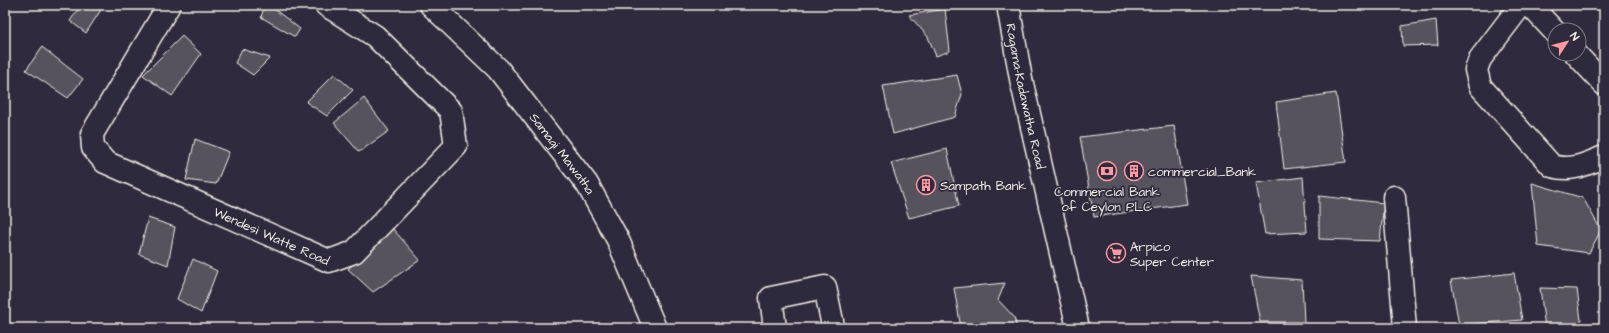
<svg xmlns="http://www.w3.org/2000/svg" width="1609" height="333" font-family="'Architects Daughter',sans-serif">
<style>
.building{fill:#56525f;stroke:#f4f1e8}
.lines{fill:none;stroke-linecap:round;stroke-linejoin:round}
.minor-casing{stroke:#f4f1e8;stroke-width:25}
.major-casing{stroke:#f4f1e8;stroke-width:25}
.minor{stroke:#2f2a3d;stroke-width:22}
.major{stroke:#2f2a3d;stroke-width:22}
.labels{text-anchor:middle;stroke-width:3.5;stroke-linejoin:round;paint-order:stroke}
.street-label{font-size:13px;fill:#f4f1e8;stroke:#2f2a3d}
.poi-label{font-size:13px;fill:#f4f1e8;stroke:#2f2a3d;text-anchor:start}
</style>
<rect width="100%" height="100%" fill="#2f2a3d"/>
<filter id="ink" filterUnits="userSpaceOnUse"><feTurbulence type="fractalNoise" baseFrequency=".025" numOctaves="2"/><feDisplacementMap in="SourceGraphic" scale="8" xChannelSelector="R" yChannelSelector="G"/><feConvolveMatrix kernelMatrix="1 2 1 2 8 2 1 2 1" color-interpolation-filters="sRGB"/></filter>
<g filter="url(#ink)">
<path class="building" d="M81 5H104L86 33 70 21Z
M265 5H269L300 29 295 37 261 17Z
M905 5H929V9L905 7Z
M945 9 950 51 936 56 928 37 909 15Z
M1436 20 1438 45 1403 46 1402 26Z
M182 36 201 54 172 96 143 75Z
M42 47 83 79 68 98 26 70Z
M242 49 270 58 253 75 235 63Z
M334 74 353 90 327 116 306 102Z
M957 75 962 94 955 117 893 134 883 86Z
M1336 93 1346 162 1284 169 1276 102Z
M364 98 389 131 359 152 334 123Z
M1174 126 1187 204 1094 217 1080 137Z
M195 139 229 152 216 184 186 180Z
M947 149 959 206 909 218 891 163Z
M1303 177 1307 232 1265 234 1256 183Z
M1532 183 1583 198 1601 230 1589 253 1538 246Z
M1319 196 1384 203 1380 241 1319 239Z
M148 218 175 227 168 265 139 254Z
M393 229 420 260 373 292 348 269Z
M193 259 217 271 201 313 177 299Z
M1514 273 1522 320 1459 325 1451 280Z
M1251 276 1302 280 1304 322H1260Z
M1005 283 998 300 1014 317 1017 328H961L954 288Z
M1540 288 1577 289 1582 328H1545Z"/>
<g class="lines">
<defs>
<g id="minor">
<path id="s1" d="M169 5 92 134 93 148 105 162 329 261 354 252 456 146 451 111 375 36 326 5"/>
<path id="s2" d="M431 5 498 69 587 184 618 240 655 328"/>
<path d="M1521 5 1480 59 1476 70 1480 86 1552 166C1571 172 1586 164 1604 157"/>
<path d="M1530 5 1555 32"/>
<path d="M1576 54 1604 84"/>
<path d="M1394 197 1405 328"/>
<path d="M775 328 771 298 825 287 833 326"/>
</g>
<g id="major">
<path id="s3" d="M1008 5 1021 79 1078 328"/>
</g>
</defs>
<use href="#minor" class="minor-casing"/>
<use href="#major" class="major-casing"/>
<use href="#minor" class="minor"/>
<use href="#major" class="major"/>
</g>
</g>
<defs>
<symbol id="bank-ring" viewBox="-11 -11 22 22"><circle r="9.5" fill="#2f2a3d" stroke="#ff9aa2" stroke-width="1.5"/><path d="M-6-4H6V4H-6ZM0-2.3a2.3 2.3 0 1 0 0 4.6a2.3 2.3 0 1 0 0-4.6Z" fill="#ff9aa2"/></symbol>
<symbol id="building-ring" viewBox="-11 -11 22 22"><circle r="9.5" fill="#2f2a3d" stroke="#ff9aa2" stroke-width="1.5"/><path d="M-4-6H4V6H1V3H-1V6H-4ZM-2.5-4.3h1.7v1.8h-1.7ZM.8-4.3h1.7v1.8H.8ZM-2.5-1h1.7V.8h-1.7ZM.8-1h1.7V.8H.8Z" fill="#ff9aa2"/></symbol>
<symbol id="supermarket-ring" viewBox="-11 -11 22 22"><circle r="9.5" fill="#2f2a3d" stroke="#ff9aa2" stroke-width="1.5"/><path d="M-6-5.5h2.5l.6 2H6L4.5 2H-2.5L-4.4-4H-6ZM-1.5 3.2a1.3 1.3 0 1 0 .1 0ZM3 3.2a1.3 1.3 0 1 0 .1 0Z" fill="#ff9aa2"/></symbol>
</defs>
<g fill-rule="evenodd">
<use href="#bank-ring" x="1096" y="160" width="22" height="22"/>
<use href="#building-ring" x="1123" y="160" width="22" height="22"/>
<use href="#building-ring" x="915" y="174" width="22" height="22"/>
<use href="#supermarket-ring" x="1105" y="242" width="22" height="22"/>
</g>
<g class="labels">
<g class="street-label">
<text dy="5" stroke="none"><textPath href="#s3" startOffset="93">Ragama-Kadawatha Road</textPath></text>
<text dy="5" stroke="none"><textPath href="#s2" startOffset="199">Samagi Mawatha</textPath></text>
<text dy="5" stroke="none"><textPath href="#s1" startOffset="365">Wendesi Watte Road</textPath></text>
</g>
<g class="poi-label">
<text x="1148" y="176">commercial_Bank</text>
<text x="940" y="190">Sampath Bank</text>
<text x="1107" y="196" text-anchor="middle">Commercial Bank<tspan x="1107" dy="15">of Ceylon PLC</tspan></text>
<text x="1130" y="251">Arpico<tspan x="1130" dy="15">Super Center</tspan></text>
</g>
</g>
<rect width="1609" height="333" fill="none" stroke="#2f2a3d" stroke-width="20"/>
<rect x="10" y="10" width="1589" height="313" fill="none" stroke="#f4f1e8" stroke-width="1.5" filter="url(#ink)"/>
<g transform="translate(1567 42) rotate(54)"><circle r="19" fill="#2f2a3d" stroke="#7e7a81"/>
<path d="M0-3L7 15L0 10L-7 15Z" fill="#ff9aa2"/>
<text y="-6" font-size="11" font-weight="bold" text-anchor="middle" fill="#f4f1e8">N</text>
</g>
</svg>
